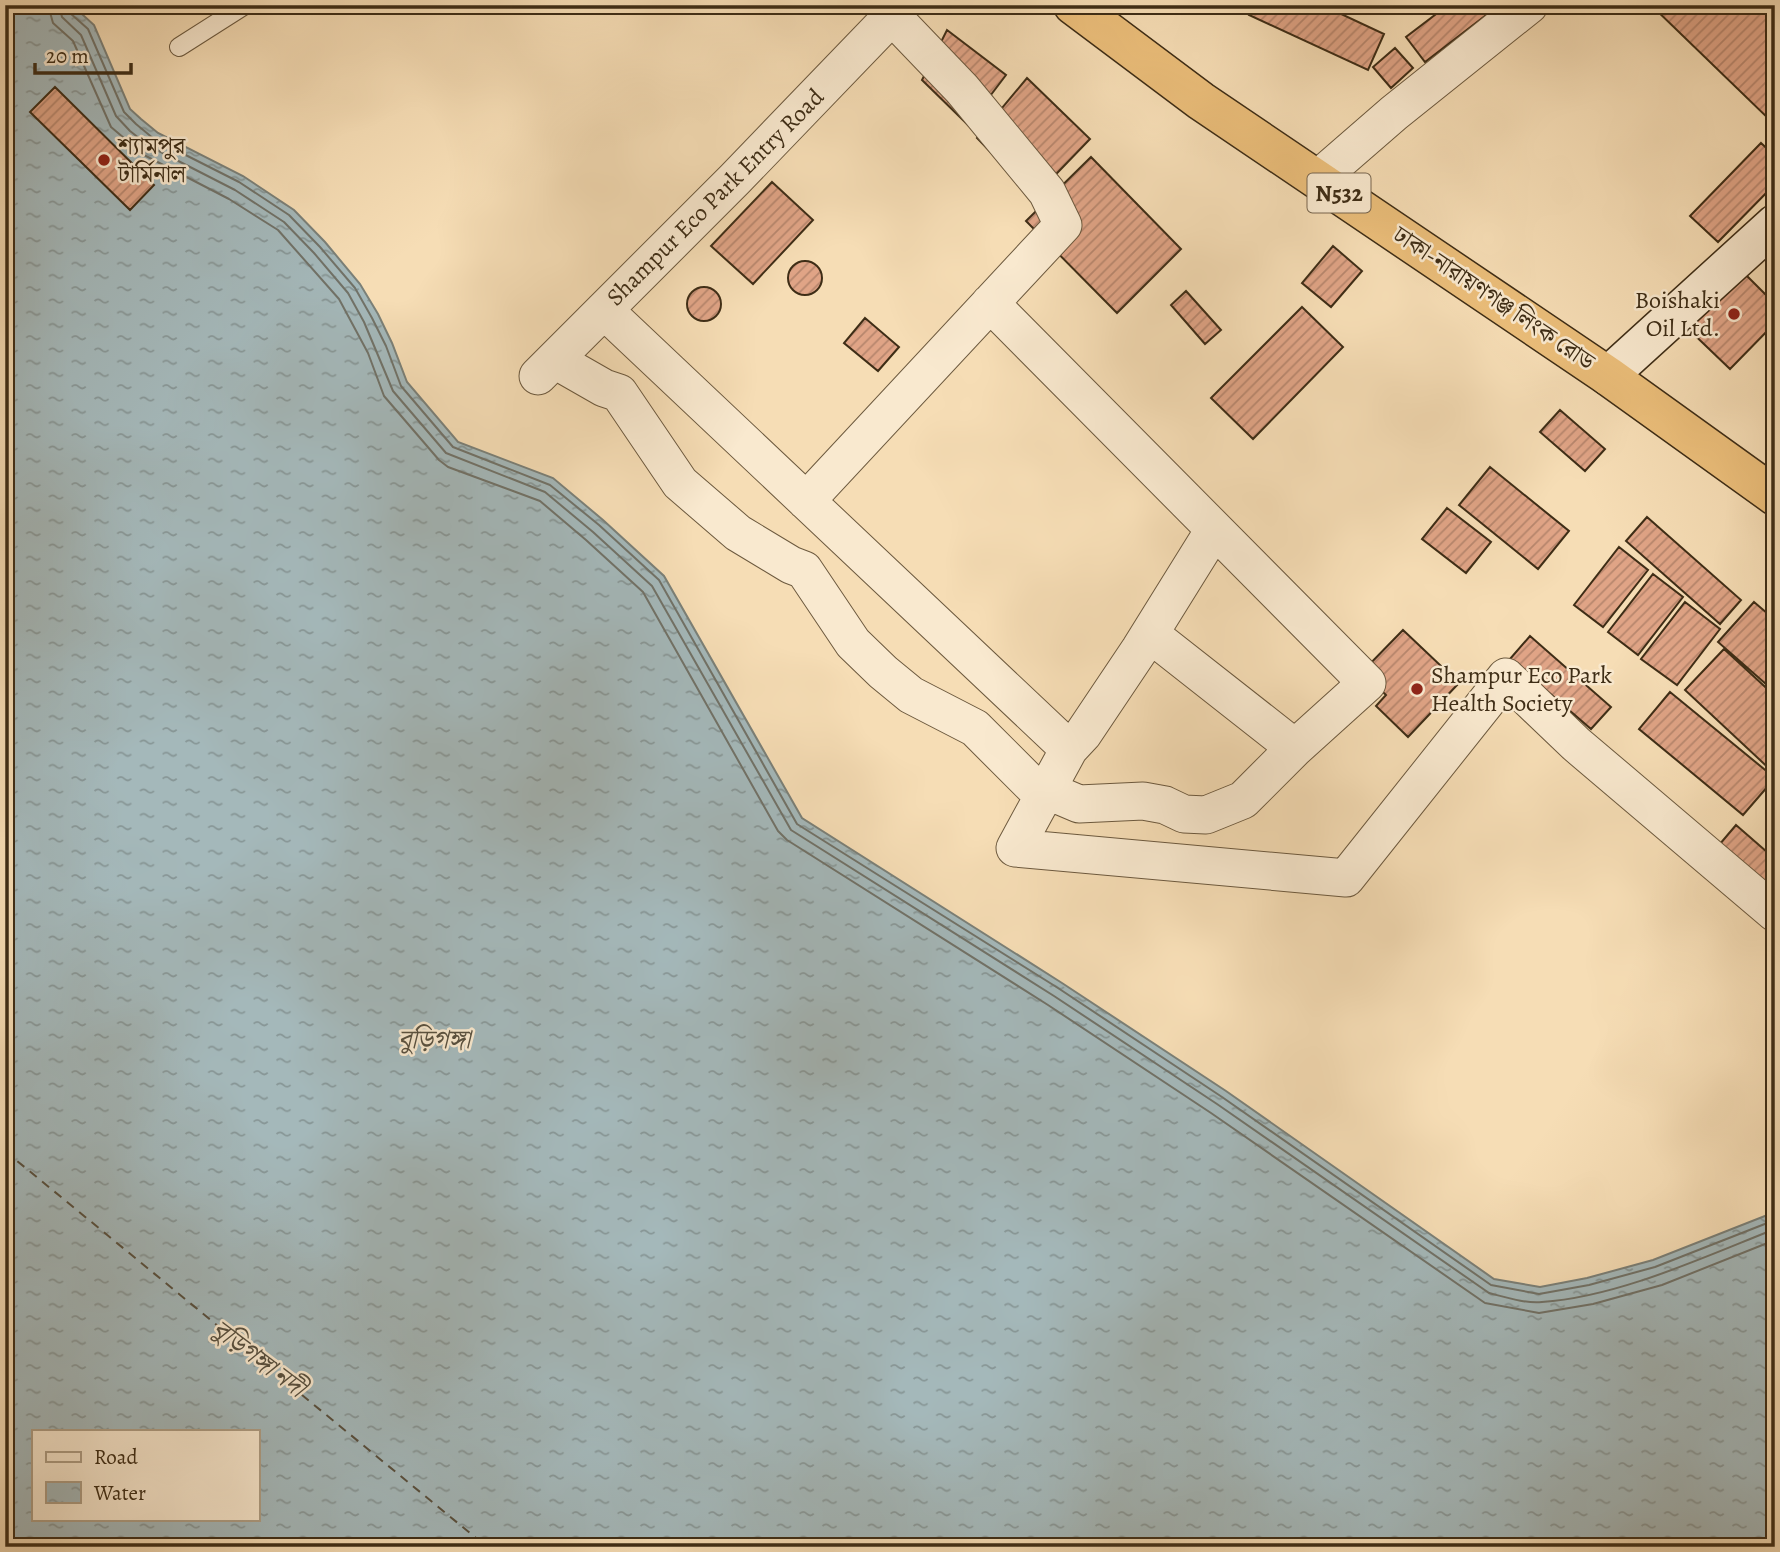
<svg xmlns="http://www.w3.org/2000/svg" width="1780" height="1552" font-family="Alegreya,'Noto Serif Bengali',serif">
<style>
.water{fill:url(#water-ripples);stroke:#7b8078;stroke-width:2;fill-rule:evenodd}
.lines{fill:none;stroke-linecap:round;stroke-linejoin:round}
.shore{stroke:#717268;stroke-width:2}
.ferry{stroke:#58503f;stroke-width:2;stroke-dasharray:9 7;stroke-linecap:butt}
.building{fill:url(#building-hatch);stroke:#3e2d16;stroke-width:2}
.lane-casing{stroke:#6c593e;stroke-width:20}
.street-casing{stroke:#6c593e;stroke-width:39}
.secondary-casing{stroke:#3e2d16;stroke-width:41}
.highway-casing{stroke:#3e2d16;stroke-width:41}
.lane{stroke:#f9e9cf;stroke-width:18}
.street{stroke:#f9e9cf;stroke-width:37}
.secondary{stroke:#f9e9cf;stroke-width:38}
.highway{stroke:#ebbe7a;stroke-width:38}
.poi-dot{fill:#8f2418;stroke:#f9e9cf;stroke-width:2.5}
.labels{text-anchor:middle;stroke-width:5;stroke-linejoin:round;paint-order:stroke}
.shield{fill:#f9e9cf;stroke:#76654e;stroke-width:2}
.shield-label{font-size:23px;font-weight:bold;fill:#3e2d16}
.poi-label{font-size:24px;fill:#3e2d16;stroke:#f9e9cf;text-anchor:start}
.street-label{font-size:24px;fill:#3e2d16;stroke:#f9e9cf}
.water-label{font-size:26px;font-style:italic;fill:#58503f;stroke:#f9e9cf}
</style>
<defs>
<pattern id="water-ripples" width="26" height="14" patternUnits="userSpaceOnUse" patternTransform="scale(1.75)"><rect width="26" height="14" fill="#a4b8ba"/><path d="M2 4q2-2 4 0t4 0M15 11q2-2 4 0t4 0" fill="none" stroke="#879696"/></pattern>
<pattern id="building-hatch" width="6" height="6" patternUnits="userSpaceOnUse" patternTransform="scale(1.75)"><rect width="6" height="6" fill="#e0a486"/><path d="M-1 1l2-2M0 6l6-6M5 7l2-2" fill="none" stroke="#b7866d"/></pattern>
</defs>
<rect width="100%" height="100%" fill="#f6ddb5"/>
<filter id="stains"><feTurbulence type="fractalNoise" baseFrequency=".00286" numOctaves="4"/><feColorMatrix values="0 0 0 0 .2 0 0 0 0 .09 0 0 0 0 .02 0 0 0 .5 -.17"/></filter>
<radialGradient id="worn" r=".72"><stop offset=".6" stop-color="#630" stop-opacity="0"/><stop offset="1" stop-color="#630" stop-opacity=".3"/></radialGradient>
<path class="water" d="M5 5H72L94 25 130 109 141 119 158 133 243 176 294 210 325 242 360 284 378 314 392 343 407 382 458 442 553 478 603 520 664 576 802 818 1062 983 1226 1091 1494 1279 1540 1287 1587 1278 1653 1260 1775 1212V1547H5ZM33 1431H257V1519H33Z"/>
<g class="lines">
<path class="shore" d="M48 5 53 23 73 41 111 127 144 155 229 199 278 230 339 299 368 353 384 396 439 460 448 467 540 501 586 540 643 592 778 831 787 840 1048 1005 1211 1113 1485 1303 1539 1313 1593 1304 1662 1285 1775 1240
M59 5 62 17 81 35 116 116 130 131 149 146 235 190 284 222 314 253 348 293 364 322 393 391 446 453 545 492 593 532 652 586 791 830 1054 996 1217 1104 1489 1293C1505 1297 1526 1304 1542 1302 1618 1297 1704 1257 1775 1229
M68 5 70 13 88 29 124 112 136 124 154 139 239 182 289 215 320 247 355 288 372 318 386 346 401 386 453 447 550 485 599 525 659 580 797 824 1058 988 1222 1097 1491 1285 1539 1294 1589 1285 1655 1267 1775 1220"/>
<path class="ferry" d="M5 1151 487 1547"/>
</g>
<path class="building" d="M1253 5H1322L1384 34 1368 70 1249 15Z
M1448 5H1491L1494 9 1425 62 1406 37Z
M1651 5H1775V125Z
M947 30 1006 75 968 125 922 80Z
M1395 48 1413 68 1391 88 1373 67Z
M1027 78 1090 139 1034 197 977 138Z
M55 87 154 185 130 210 30 112Z
M1761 143 1775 156V184L1718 242 1690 216Z
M1091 157 1181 249 1117 313 1026 221Z
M772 182 813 220 753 284 711 246Z
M1333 246 1362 271 1331 307 1302 283Z
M788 278a17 17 0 1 1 34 0a17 17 0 1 1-34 0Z
M1739 268 1775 304V323L1730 369 1683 324Z
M687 304a17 17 0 1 1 34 0a17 17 0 1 1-34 0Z
M1186 291 1221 330 1205 344 1171 305Z
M1302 307 1343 347 1253 439 1211 398Z
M865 318 899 347 878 371 844 343Z
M1560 410 1605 449 1585 471 1540 432Z
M1490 467 1569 531 1538 569 1459 505Z
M1447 508 1491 542 1466 573 1422 539Z
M1647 517 1741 600 1720 624 1626 541Z
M1619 547 1648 570 1603 627 1574 605Z
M1653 574 1683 597 1638 655 1608 632Z
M1685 602 1720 629 1677 685 1641 659Z
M1754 602 1775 620V692L1718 642Z
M1403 630 1459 683 1408 737 1376 706 1386 695 1362 672Z
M1530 636 1611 707 1591 729 1510 659Z
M1724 649 1775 696V774L1685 690Z
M1670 692 1775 778 1743 815 1639 729Z
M1736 825 1775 859V878L1762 892 1714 851Z"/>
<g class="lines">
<defs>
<path id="lane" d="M179 47 245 5"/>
<path id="street" d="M1318 179 1394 113 1529 5
M604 310 1069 749 1015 848 1346 878 1506 677 1576 744 1775 913
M555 360 604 388 619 393 680 483 738 533 791 565 804 570 853 643 883 672 911 695 975 728 1036 789 1046 790 1079 804 1143 801 1165 805 1184 814 1206 815 1243 800 1295 748 1367 683 990 303
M538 376 735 179 892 16 962 89 1047 192 1063 225 806 501
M1150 634 1295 748
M1069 749 1083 734 1140 649 1214 530"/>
<path id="secondary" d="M1608 376 1775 224"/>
<path id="highway" d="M1073 5 1201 101 1608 376 1775 496"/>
</defs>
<use href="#lane" class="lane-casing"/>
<use href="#street" class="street-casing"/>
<use href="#secondary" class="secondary-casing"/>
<use href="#highway" class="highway-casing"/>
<use href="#lane" class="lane"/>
<use href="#street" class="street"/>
<use href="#secondary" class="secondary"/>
<use href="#highway" class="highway"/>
</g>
<g class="poi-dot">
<circle cx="104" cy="160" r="7"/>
<circle cx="1734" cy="314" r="7"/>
<circle cx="1417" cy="689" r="7"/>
</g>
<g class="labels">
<rect class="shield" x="1307.5" y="173.5" width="63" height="39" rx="5"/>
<g class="shield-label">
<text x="1339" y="201">N532</text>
</g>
<g class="poi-label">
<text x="118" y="154">শ্যামপুর<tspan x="118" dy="28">টার্মিনাল</tspan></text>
<text x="1720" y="308" text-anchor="end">Boishaki<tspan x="1720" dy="28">Oil Ltd.</tspan></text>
<text x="1431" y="683">Shampur Eco Park<tspan x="1431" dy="28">Health Society</tspan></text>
</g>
<g class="street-label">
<text transform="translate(715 197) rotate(-45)" y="8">Shampur Eco Park Entry Road</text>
<text transform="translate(1494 298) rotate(34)" y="8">ঢাকা-নারায়ণগঞ্জ লিংক রোড</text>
</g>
<g class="water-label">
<text x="434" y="1048">বুড়িগঙ্গা</text>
<text transform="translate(259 1358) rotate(37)" y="9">বুড়িগঙ্গা নদী</text>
</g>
</g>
<rect width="1780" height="1552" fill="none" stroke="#f6ddb5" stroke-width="28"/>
<rect x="7" y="7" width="1766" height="1538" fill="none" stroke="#3e2d16" stroke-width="3.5"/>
<rect x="14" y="14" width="1752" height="1524" fill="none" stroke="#3e2d16" stroke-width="2"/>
<rect x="32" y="1430" width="228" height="91" fill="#f9e9cf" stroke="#ae9e85" stroke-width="2"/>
<rect x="46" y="1452" width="35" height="10" fill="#f9e9cf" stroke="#ae9e85" stroke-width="2"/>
<text x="94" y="1464" font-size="21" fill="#3e2d16">Road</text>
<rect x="46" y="1482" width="35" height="21" fill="url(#water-ripples)" stroke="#ae9e85" stroke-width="2"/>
<text x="94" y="1500" font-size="21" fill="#3e2d16">Water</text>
<path d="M35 63v10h96v-10" fill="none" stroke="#3e2d16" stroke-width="3.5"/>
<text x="46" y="63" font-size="21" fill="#3e2d16" stroke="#f9e9cf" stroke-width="5" paint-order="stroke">20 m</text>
<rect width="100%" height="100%" filter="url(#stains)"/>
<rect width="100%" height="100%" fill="url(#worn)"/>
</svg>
